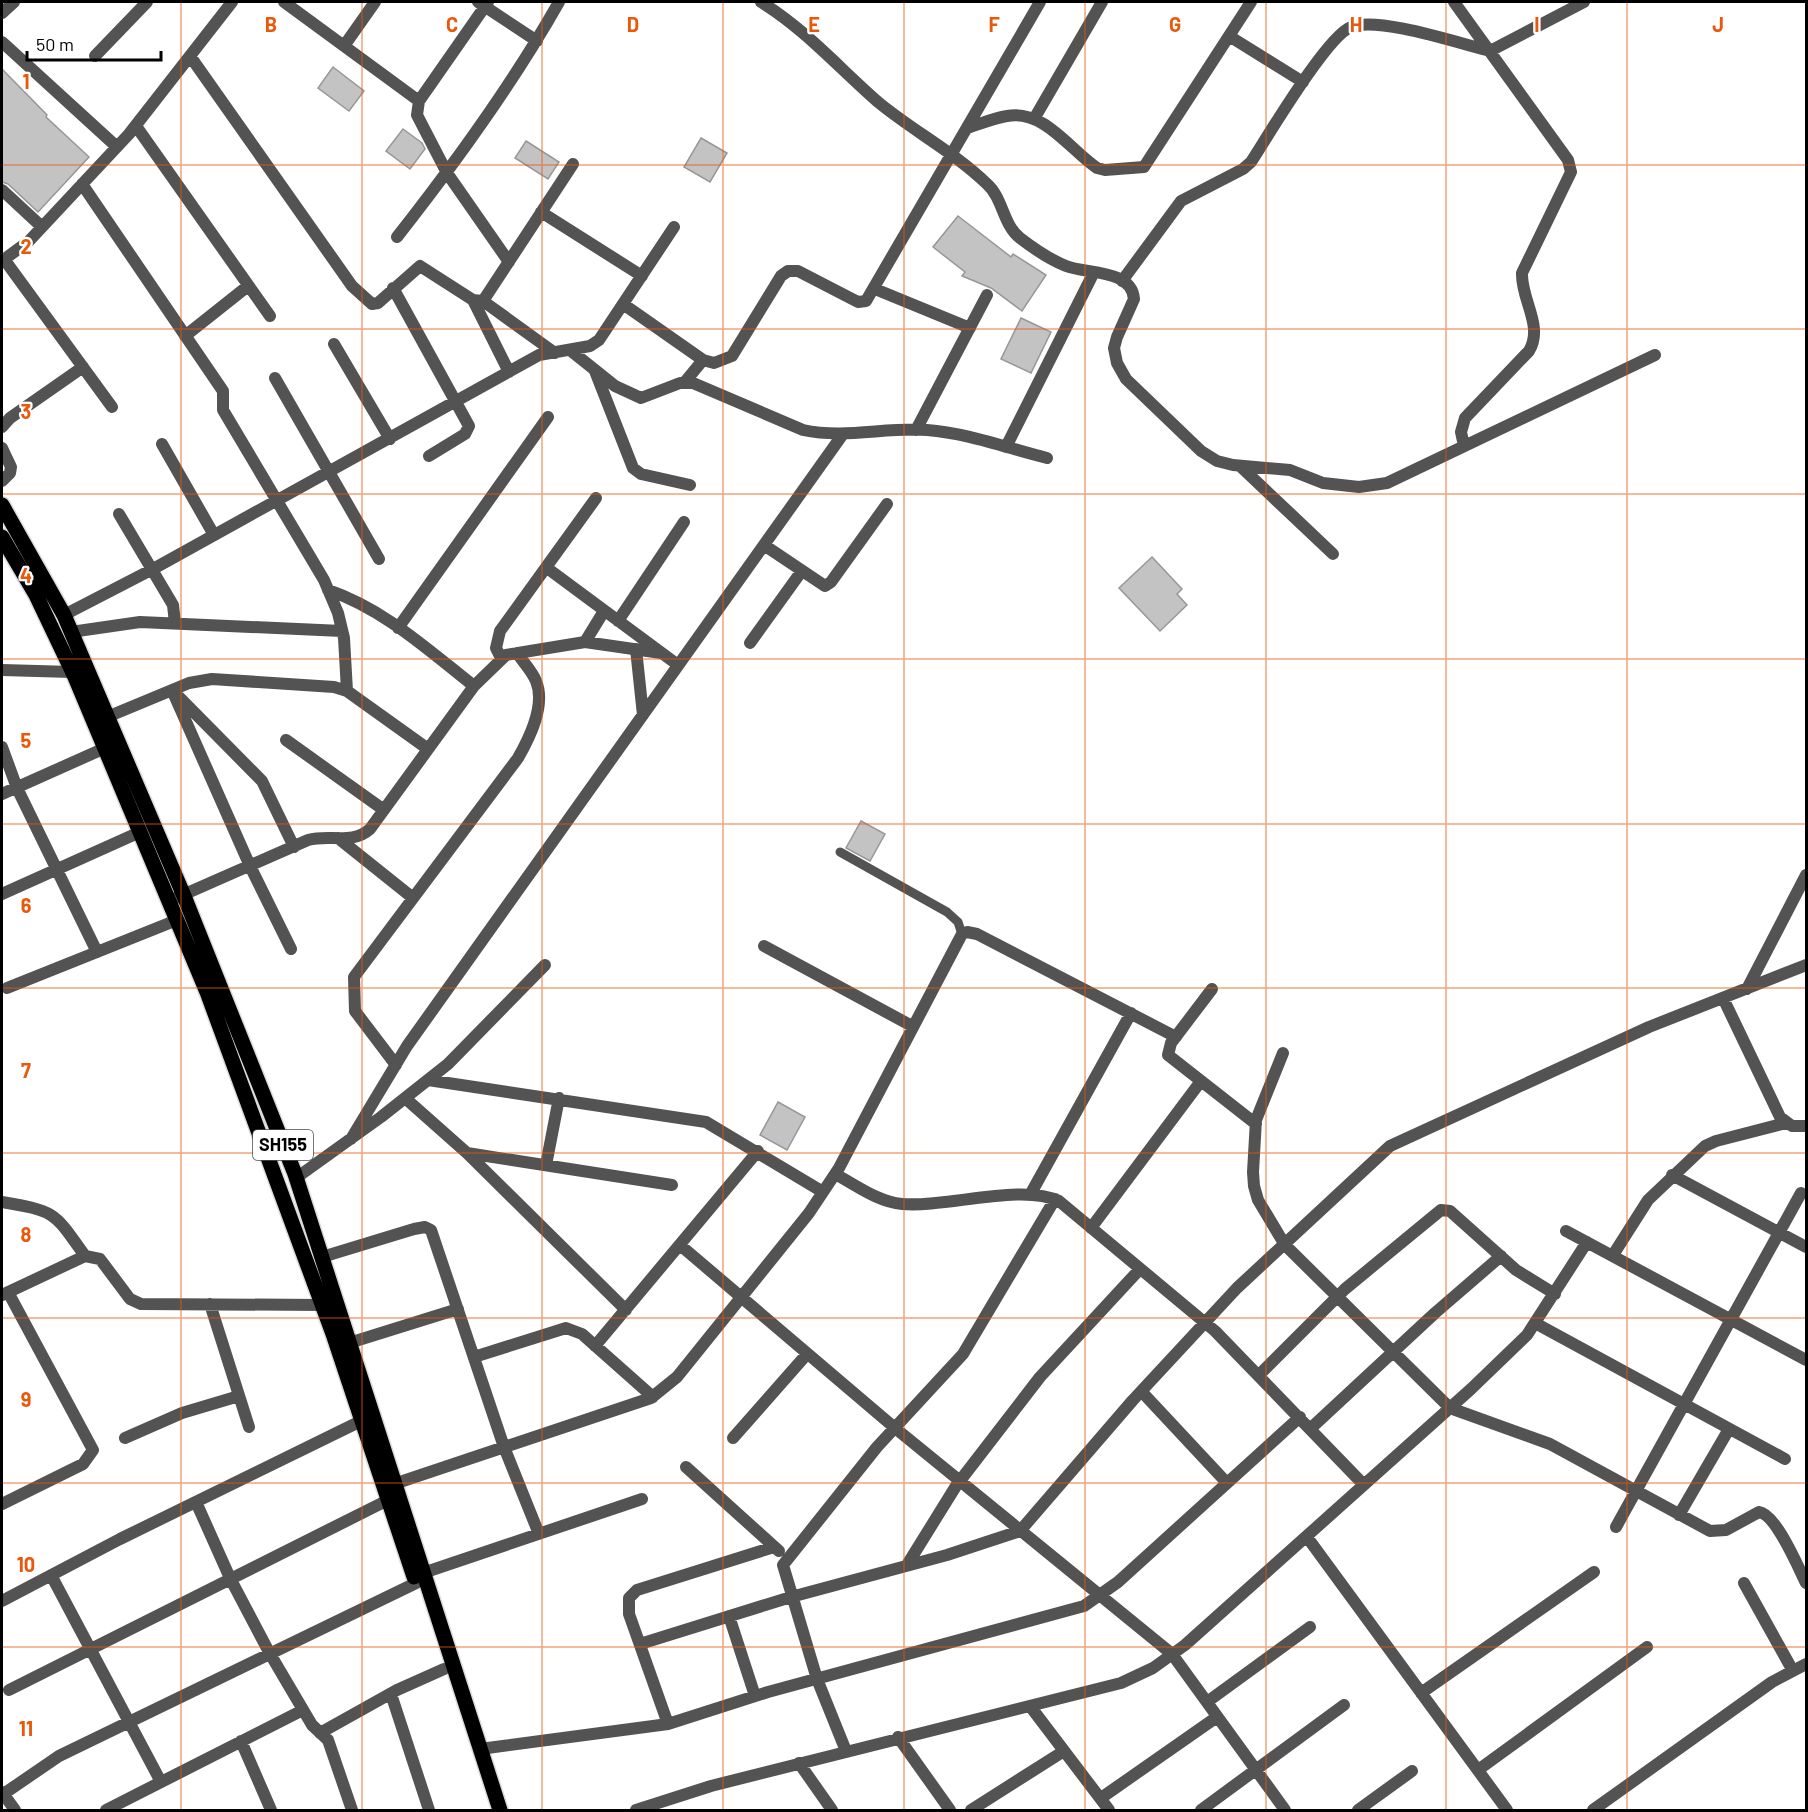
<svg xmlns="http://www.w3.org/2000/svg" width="1808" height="1812" font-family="Barlow,sans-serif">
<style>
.building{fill:#c3c3c3;stroke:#979797;stroke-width:1.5}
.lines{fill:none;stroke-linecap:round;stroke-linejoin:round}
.primary-casing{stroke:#dbdbdb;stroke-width:18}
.lane{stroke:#535353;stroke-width:9}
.street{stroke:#535353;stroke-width:12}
.primary{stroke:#000;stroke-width:15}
.grid{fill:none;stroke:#e8590c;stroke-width:1.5;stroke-opacity:0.55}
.labels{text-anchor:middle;stroke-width:4.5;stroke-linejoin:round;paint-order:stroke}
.shield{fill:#fff;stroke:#4c4c4c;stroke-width:1.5}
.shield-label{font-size:18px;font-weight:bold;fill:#000}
.grid-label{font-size:20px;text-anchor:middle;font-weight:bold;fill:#e8590c;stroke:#fff;stroke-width:4.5;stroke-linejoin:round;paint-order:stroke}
</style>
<rect width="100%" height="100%" fill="#fff"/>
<path class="building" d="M333 67 364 91 349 111 318 88Z
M2 69 47 115 46 117 89 157 38 212 8 184 2 182Z
M403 129 422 143 425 149 410 169 386 151Z
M701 138 727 153 710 182 684 167Z
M526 141 559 162 548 179 515 158Z
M958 216 1011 257 1013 254 1046 275 1022 311 991 288 962 276 965 272 933 247Z
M1021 318 1051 332 1031 373 1001 359Z
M1152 557 1182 589 1177 594 1187 605 1160 631 1119 588Z
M861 821 885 834 870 861 846 848Z
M778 1102 805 1117 787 1150 760 1135Z"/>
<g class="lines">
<defs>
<path id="primary" d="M2 505 64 615 184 896 295 1174 500 1810
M2 537 36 595 75 677 207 992 333 1334 414 1577"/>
</defs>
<use href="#primary" class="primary-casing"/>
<path class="lane" d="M840 852 947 912 958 922 962 934"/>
<path class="street" d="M284 2 419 101
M478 2 537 41
M488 2 419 101 417 115 447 173 509 262
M761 2C805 29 839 68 878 102 913 131 954 152 987 184 1003 198 1003 225 1020 238 1033 248 1051 260 1066 266 1086 274 1132 269 1134 299L1117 337 1114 348 1117 363 1126 379 1201 451 1217 461 1233 465 1290 470 1323 483 1359 487 1387 483 1655 355
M1454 2 1568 160 1571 172 1522 273C1521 300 1544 326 1529 351L1465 418 1461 432 1464 446
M2 13 14 2
M1229 36 1303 82
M2 42 117 147
M344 46 375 2
M95 56 147 2
M190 56 352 286 372 304 378 303 420 266 473 300 483 301 573 164
M1034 119 1102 2
M136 126 270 316
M967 128C980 124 994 118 1007 116 1044 109 1070 150 1097 168L1105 170 1144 167 1251 2
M82 184 223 391V410L324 580 338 613 344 638 347 691
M2 190 42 227
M541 212 642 276
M397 237C456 162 512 85 559 2
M4 259 112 407
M2 261 29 241 129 134 232 2
M1122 281 1181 201 1243 169 1251 162C1268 136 1327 36 1351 27 1378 16 1461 44 1490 51L1584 2
M393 288 469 426 465 434 429 456
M875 289 970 328
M473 300 509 372
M483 301 555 353
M623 304 703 360 714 363 732 356 781 276 788 271H798L858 302 866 301 1040 2
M185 336 248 286
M334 344 390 439
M570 350 615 386 641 398 680 383H693L803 430C845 439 885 427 927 430 967 433 1007 448 1047 458
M595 371 633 468 641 474 690 485
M275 378 379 559
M684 383 703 360
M2 427 10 418 83 367
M916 430 987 295
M162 444 214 535
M1006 447 1094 272
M2 448 11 467 10 473 2 481
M1240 466 1333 554
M119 514 173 605 175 623
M764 545 825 586 831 582 887 504
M547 568 678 665
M328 590C384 609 428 650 474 686
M64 615 153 569 539 355 590 346 599 340 674 227
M618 621 684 522
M398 628 548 417
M71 632 140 622 342 631
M585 642 604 611
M750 643 801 572
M636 649 643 715
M501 658 496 648 500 631 596 498
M2 670 72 672
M172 690 250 866 291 949
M177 695 262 781 294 847
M107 717 189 683 212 679 334 687 347 691 428 749
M286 740 384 810
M2 747 17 788 97 952
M2 794 105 748
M338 838 413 898
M2 894 140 832
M169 901 308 840C330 834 352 845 370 829L474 686 506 655 585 642 661 653
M764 946 912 1026
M7 988 177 920
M1212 989 1171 1043 1168 1055 1256 1124
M1747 989 1806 875
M1723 998 1780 1117 1792 1126H1806
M1283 1053 1256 1120 1253 1172 1254 1186 1258 1200 1285 1245 1450 1408 1550 1444 1710 1531 1726 1530 1759 1512C1776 1514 1798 1567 1806 1583
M396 1065 355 1011 354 977 518 758C530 737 546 705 536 681 532 671 523 662 517 653
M428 1080 706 1122 823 1192
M405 1098 467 1153 626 1310
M351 1139 407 1046 843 434
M467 1153 672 1185
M546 1165 559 1098
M835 1174C856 1185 878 1202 902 1204 946 1208 1021 1183 1059 1201L1215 1331 1364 1485
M1672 1175 1806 1247
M296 1178 381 1117 448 1064 545 965
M1030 1195 1131 1013
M2 1202C56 1211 54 1212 85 1256
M1091 1228 1201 1081
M1566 1231 1806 1360
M680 1245 895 1428 1172 1654 1285 1810
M1613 1255 1648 1200 1705 1146 1716 1141 1786 1123
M322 1257 414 1229 425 1227 431 1230 504 1447 539 1534
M2 1295 85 1256 100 1259 130 1299 141 1304 322 1305
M210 1304 249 1427
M1535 1323 1785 1459
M349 1343 458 1309
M595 1346 758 1151
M474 1357 566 1328 582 1334 653 1397
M1259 1375 1345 1289 1441 1210 1450 1211 1516 1270 1555 1294
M1142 1392 1227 1483
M1310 1429 1435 1313 1501 1256
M125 1438 182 1413 239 1396
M733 1438 807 1354
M686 1467 779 1551
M394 1484 651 1398 677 1377 809 1213 839 1168 962 934 967 932 977 934 1176 1037
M196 1502 230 1578 269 1652 312 1725 328 1740 352 1810
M2 1504 83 1464 93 1450 8 1292
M1679 1515 1729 1429
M1616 1527 1801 1193
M1307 1537 1507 1810
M907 1565 956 1486 1040 1377 1140 1269
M423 1573 642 1499
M51 1575 161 1782
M1744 1583 1793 1671
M2 1601 120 1539 363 1420
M729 1616 755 1696
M640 1644 791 1597 947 1555 1020 1531 1133 1400 1237 1288 1390 1146 1649 1027 1806 965
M9 1690 388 1500
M1421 1693 1594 1572
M391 1694 429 1810
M1207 1702 1310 1627
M1030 1706 1109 1810
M668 1724 629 1614V1598L637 1590 774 1547
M320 1733 397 1690 444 1669
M898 1737 950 1810
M241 1741 271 1810
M480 1749 668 1724 768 1692 1084 1606 1118 1582 1300 1417
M846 1751 817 1679 783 1565 877 1447 963 1354 1055 1199
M799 1763 832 1810
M1478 1770 1647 1647
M2 1792 15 1810
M2 1795 59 1756 416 1583
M1101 1798 1217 1717
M106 1810 303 1710
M636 1810 711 1786 1121 1683 1153 1668 1185 1645 1471 1389 1527 1335 1587 1242
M971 1810 1064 1751
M1201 1810 1344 1705
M1358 1810 1412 1771
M1593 1810 1772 1682 1806 1664"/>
<use href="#primary" class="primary"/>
</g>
<path class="grid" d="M181 2V1810M362 2V1810M542 2V1810M723 2V1810M904 2V1810M1085 2V1810M1266 2V1810M1446 2V1810M1627 2V1810M2 165H1806M2 329H1806M2 494H1806M2 659H1806M2 824H1806M2 988H1806M2 1153H1806M2 1318H1806M2 1483H1806M2 1647H1806"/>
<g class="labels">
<rect class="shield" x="253" y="1130" width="60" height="30" rx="4.5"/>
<g class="shield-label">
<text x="283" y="1151">SH155</text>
</g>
</g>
<g class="grid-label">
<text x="271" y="32">B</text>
<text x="452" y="32">C</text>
<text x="633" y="32">D</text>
<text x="814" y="32">E</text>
<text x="994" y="32">F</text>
<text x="1175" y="32">G</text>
<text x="1356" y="32">H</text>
<text x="1537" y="32">I</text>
<text x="1718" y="32">J</text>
<text x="26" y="89">1</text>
<text x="26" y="254">2</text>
<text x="26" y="419">3</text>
<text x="26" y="583">4</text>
<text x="26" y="748">5</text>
<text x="26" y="913">6</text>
<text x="26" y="1078">7</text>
<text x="26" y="1242">8</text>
<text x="26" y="1407">9</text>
<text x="26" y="1572">10</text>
<text x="26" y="1736">11</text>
</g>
<rect width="1808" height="1812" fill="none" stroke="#000000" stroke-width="6"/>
<path d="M27 51v9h134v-9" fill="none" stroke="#000000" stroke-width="3"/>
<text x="36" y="51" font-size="18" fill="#000000" stroke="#ffffff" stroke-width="4.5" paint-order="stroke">50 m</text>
</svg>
